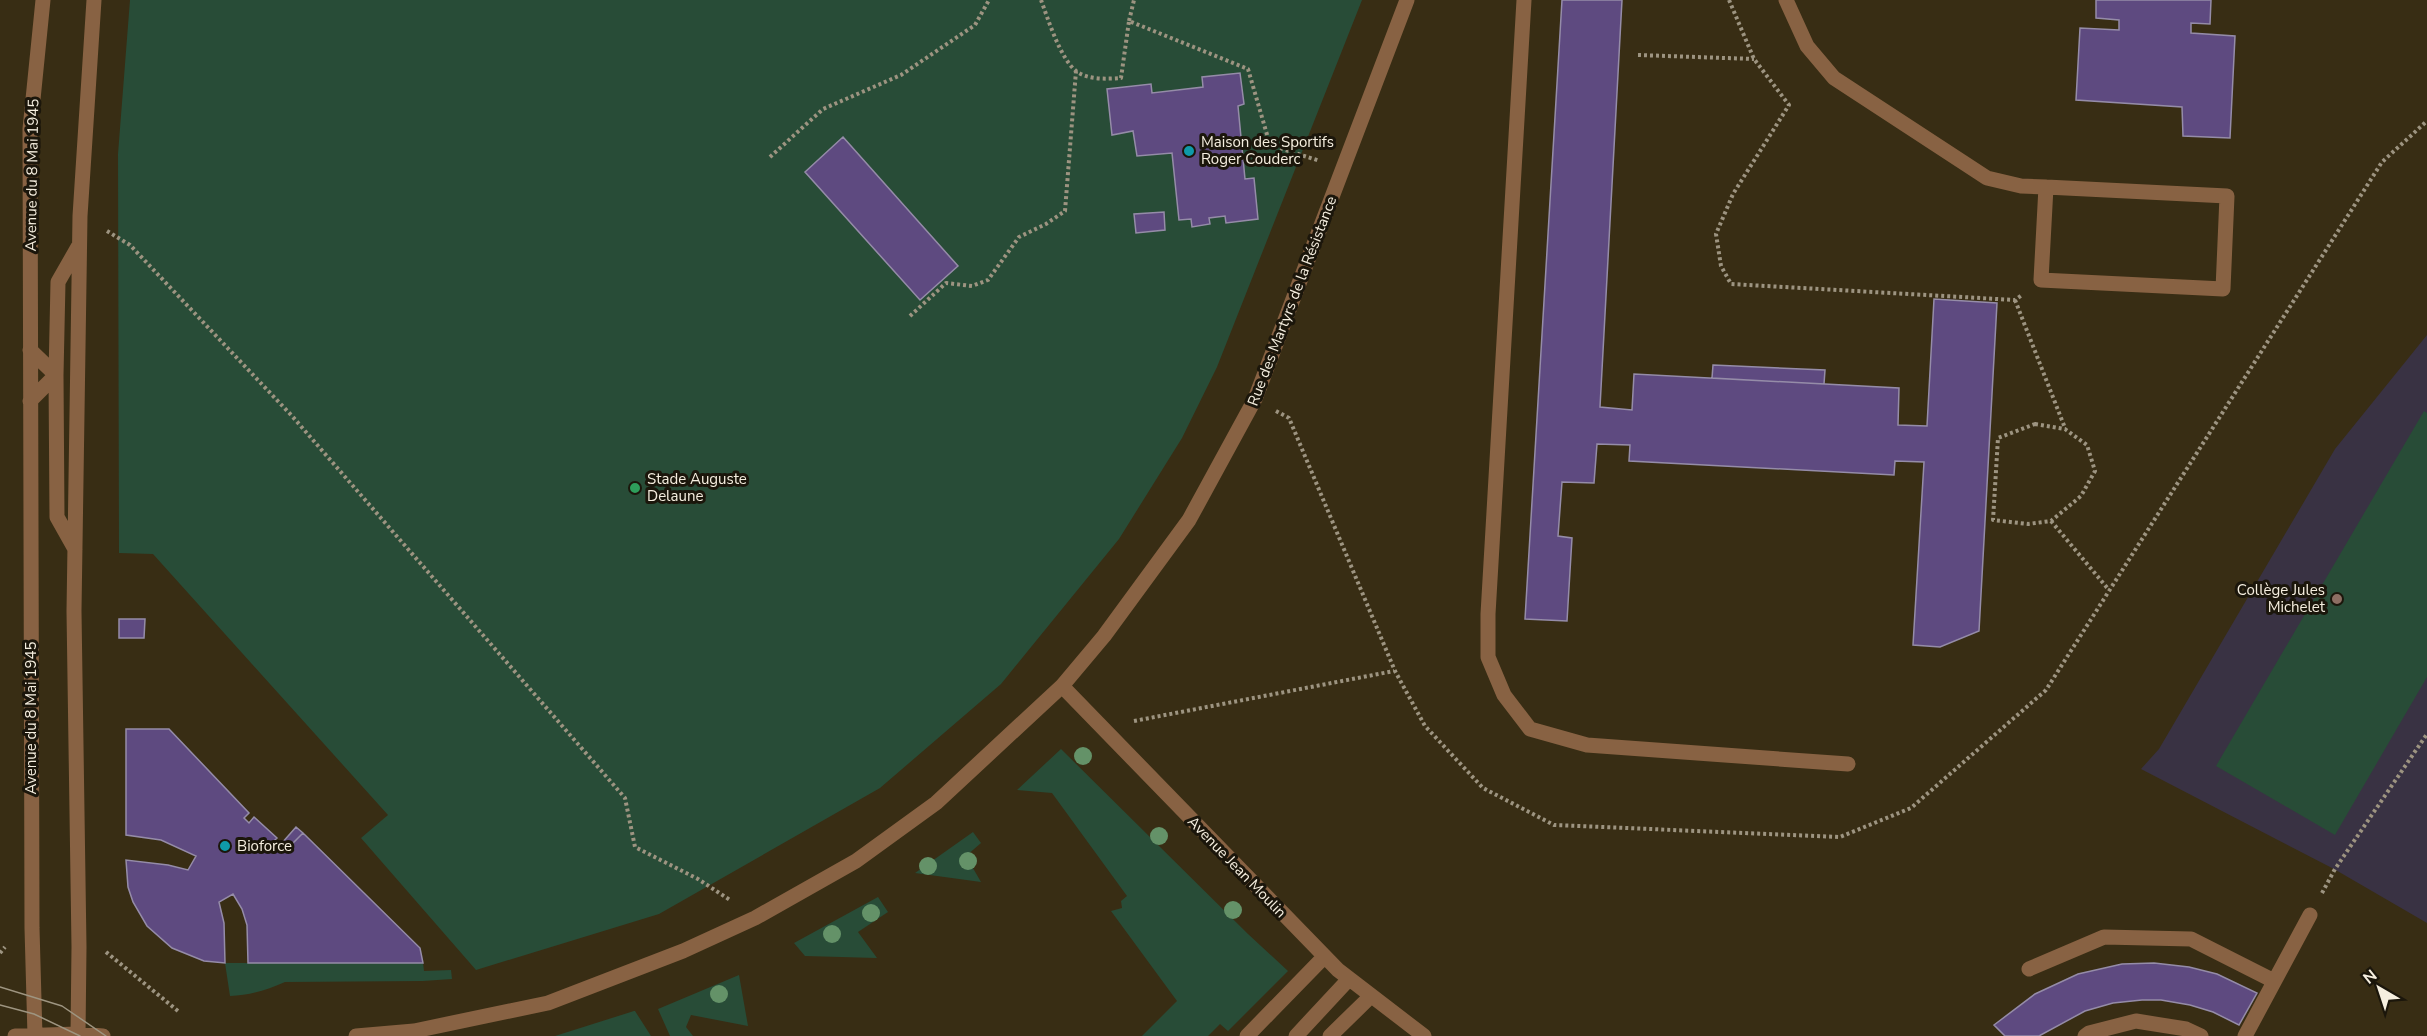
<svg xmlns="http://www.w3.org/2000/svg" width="2427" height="1036" font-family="'Nunito Sans',sans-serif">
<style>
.education{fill:#393243}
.green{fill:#284c37}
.building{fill:#5e4a80;stroke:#958ca8;stroke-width:1.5}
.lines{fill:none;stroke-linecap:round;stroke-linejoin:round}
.path{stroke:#9d9481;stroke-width:4;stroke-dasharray:3 3;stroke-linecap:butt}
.minor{stroke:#886243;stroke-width:15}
.tram{stroke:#9e9581;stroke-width:1.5}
.tree{fill:#649268}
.culture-dot{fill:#0f9aa8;stroke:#1b160b;stroke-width:2}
.leisure-dot{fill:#2e9e5b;stroke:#1b160b;stroke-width:2}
.education-dot{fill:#8d6e63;stroke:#1b160b;stroke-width:2}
.labels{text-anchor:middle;stroke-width:6;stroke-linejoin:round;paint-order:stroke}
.poi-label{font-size:15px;fill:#f6efe0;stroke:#1b160b;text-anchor:start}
.street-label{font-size:15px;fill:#f6efe0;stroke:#1b160b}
</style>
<rect width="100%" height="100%" fill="#382d14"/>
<path class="education" d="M2427 335V923L2334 869 2141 769 2159 749 2335 449Z"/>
<path class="green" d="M130 0H1362L1217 367 1182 438 1119 539 1001 684 880 788 659 914 476 970 361 838 388 815 153 554 119 553 118 154Z
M2424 411 2427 413V677L2335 835 2216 766Z
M1061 749 1248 934 1288 971 1228 1031 1220 1024 1208 1036H1142L1177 1001 1111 911 1122 908 1121 901 1127 896 1052 793 1017 790Z
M973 832 981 843 966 856 981 882 915 873Z
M878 897 888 912 858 932 877 958 805 956 794 943Z
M225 963H423L424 971 451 970 452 979 423 981 285 982C267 990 250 995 230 996Z
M739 975 748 1026 691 1015 686 1027 693 1036H670L658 1009Z
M635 1011 651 1036H555L634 1011Z"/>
<path class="building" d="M1562 0H1622L1600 407 1632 410 1634 374 1899 388 1898 425 1927 426 1934 299 1997 303 1979 631 1940 647 1913 645 1924 462 1895 461 1894 475 1629 461 1630 445 1597 444 1594 483 1562 482 1558 536 1572 538 1567 621 1525 619Z
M2096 0H2211L2210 24 2191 23V33L2235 36 2230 138 2183 136 2182 107 2076 100 2080 28 2119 30V20L2096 18Z
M1240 73 1244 104 1238 106 1245 179 1254 178 1258 219 1226 223 1225 216 1209 218 1210 224 1192 227 1191 219 1179 220 1172 153 1137 156 1133 131 1112 135 1107 89 1151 84 1152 93 1203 87 1202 77Z
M843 137 958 266 920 300 805 172Z
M1164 212 1165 230 1136 233 1134 214Z
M1713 365 1825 370 1824 384 1712 378Z
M119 619H145L144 638H119Z
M126 729H169L249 813 244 818 249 823 254 817 277 838 271 844 276 849 282 843 288 848 303 833 420 948 423 963H248L247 925 242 909 233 894 219 902 224 923 225 963 204 961 172 948 147 926 133 902 128 887 126 860 168 865 188 870 196 856 161 840 126 835Z
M296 827 303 833 288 848 282 843Z
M2154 963 2189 967 2217 974 2257 993 2239 1025 2213 1012 2190 1005 2161 1000H2142L2113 1003 2085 1011 2039 1036H2005L1994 1025 2035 994 2078 974 2122 964Z"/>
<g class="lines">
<path class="path" d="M1041 0C1048 19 1060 58 1076 71 1087 80 1108 79 1121 78L1129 21 1248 69 1270 145 1320 161
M1729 0 1754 59 1789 105 1733 194 1716 234 1721 266 1731 284 2015 300 2022 295
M1129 21 1134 0
M1638 55 1754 59
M770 157 823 109 901 75 975 25 989 0
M107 231 130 245 292 416 625 798 635 847 698 879 730 900
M2015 300 2065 428
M910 316 946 283 972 286 988 280 1019 237 1046 224 1065 211 1076 71
M1276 411 1289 418 1395 671 1425 726 1483 788 1554 825 1840 837 1911 808 2046 690 2382 162 2427 121
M2035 424 2065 429 2087 445 2095 471 2081 496 2051 521 2028 524 1993 520 1998 438Z
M2051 521 2109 590
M1134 721 1394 671
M2322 893 2335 869 2427 734
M106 952 178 1011
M0 953 5 947"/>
<path class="minor" d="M1524 0 1488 614V657L1504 695 1530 729 1587 745 1848 764
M1786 0 1807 46 1834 78 1987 178 2021 186 2046 187 2227 196 2223 289 2041 280 2046 187
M30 350 56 375 57 517 75 549
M30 401 56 375 58 282 78 247
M1062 686 1338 970 1424 1036
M2029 969 2104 937 2191 939 2274 981
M15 1036 78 1034 103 1036
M35 1036 32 928 30 129 43 0
M78 1036 79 947 74 611 80 216 94 0
M356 1036 414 1031 548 1003 683 951 755 918 856 861 936 803 1062 686 1104 636 1189 520 1255 399 1407 0
M1247 1036 1324 957
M1296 1036 1349 979
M1330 1036 1371 996
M2085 1036 2089 1033 2136 1021 2186 1029 2201 1036
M2245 1036 2310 915"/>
<path class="tram" d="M0 987 62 1006 106 1036
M0 1005 34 1014 80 1036"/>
</g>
<g class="tree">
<circle cx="1083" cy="756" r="9"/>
<circle cx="1159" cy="836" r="9"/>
<circle cx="968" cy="861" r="9"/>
<circle cx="928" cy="866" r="9"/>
<circle cx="1233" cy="910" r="9"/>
<circle cx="871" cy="913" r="9"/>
<circle cx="832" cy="934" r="9"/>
<circle cx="719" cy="994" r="9"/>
</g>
<g class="culture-dot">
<circle cx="1189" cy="151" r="6"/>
<circle cx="225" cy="846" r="6"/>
</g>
<circle class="leisure-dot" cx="635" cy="488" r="6"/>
<circle class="education-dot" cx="2337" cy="599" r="6"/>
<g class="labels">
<g class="poi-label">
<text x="1201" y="147">Maison des Sportifs<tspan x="1201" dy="17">Roger Couderc</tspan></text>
<text x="647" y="484">Stade Auguste<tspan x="647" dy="17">Delaune</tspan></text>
<text x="2325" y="595" text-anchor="end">Collège Jules<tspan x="2325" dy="17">Michelet</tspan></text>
<text x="237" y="851">Bioforce</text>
</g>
<g class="street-label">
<text transform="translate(32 175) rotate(-89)" y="5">Avenue du 8 Mai 1945</text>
<text transform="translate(1292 301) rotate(-69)" y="5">Rue des Martyrs de la Résistance</text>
<text transform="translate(31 718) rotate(-90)" y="5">Avenue du 8 Mai 1945</text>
<text transform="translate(1237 867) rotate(46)" y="5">Avenue Jean Moulin</text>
</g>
</g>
<g transform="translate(2379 988) rotate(321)" stroke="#1b160b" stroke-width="4.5" paint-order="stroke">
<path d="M0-4.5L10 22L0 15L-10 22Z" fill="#f6efe0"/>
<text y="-9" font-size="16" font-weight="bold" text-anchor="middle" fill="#f6efe0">N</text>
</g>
</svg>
